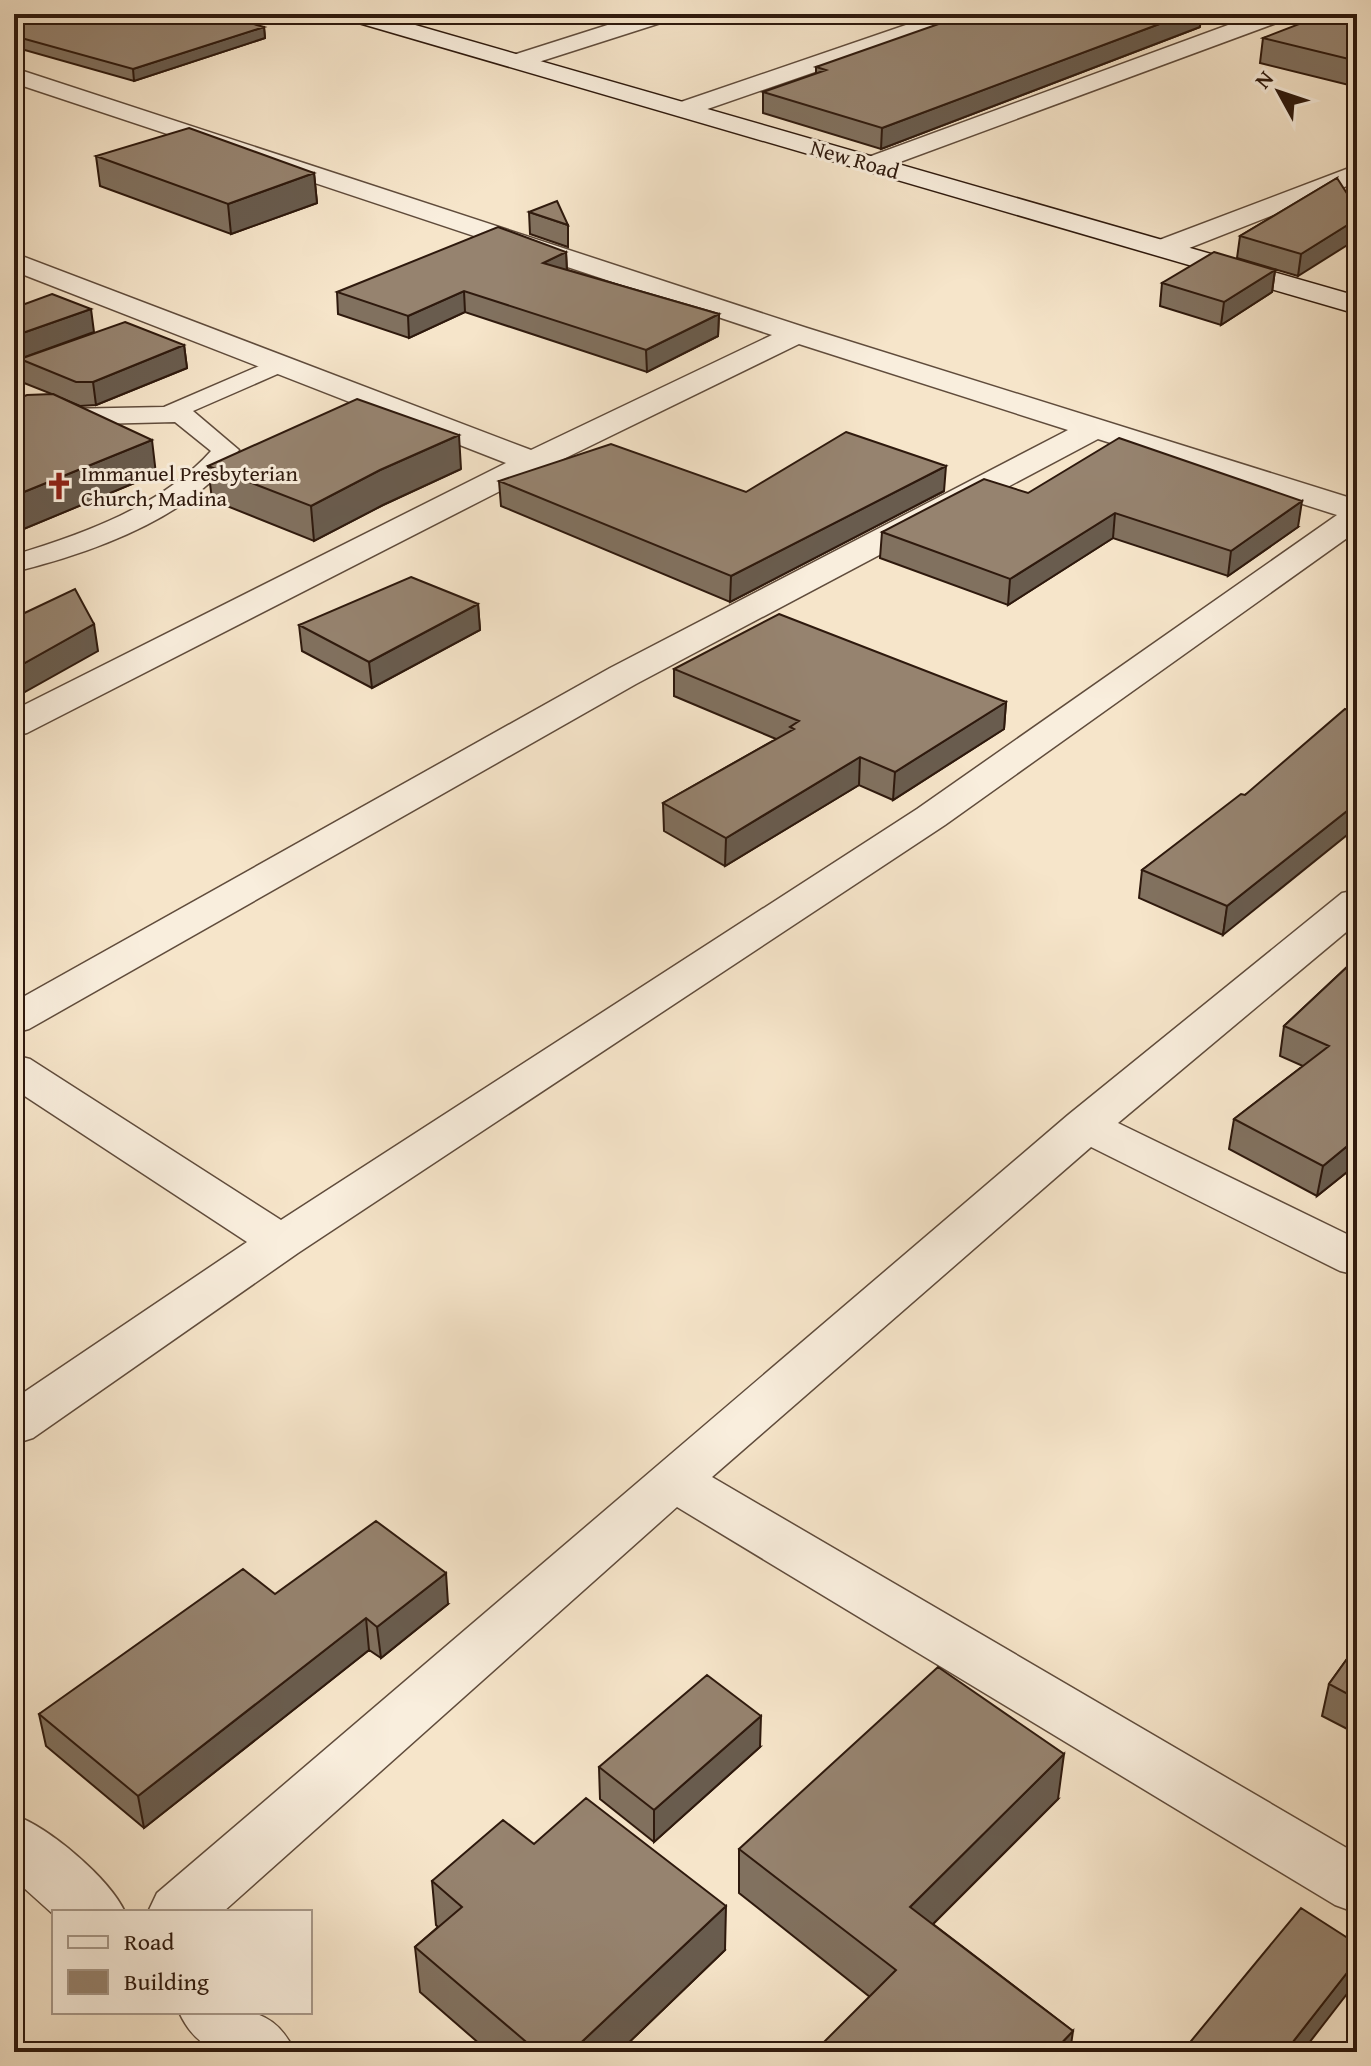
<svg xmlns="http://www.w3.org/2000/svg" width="1371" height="2066" font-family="'Gentium Book Plus',serif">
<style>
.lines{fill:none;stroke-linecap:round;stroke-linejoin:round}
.lane-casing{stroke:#604c3c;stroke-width:3}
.street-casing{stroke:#604c3c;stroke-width:3}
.secondary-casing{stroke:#2e190d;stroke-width:3}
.lane{fill:#f9eedd;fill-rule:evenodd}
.street{fill:#f9eedd;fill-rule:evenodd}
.secondary{fill:#f9eedd;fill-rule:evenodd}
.wall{fill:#81715f;stroke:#2e190d;stroke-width:2}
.shaded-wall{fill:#695c4e;stroke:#2e190d;stroke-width:2}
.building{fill:#96836f;stroke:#2e190d;stroke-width:2}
.labels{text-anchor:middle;stroke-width:6;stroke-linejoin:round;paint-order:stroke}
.far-street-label{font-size:22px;fill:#2e190d;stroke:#f9eedd}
.far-poi-label{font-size:22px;fill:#2e190d;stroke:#f9eedd;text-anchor:start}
</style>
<rect width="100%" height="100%" fill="#f6e5ca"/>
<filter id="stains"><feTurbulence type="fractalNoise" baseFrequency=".0025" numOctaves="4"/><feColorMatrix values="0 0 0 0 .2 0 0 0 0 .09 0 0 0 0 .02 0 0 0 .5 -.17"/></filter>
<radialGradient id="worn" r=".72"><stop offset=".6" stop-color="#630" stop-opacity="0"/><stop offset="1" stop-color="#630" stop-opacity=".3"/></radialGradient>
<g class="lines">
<defs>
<path id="lane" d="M280 357 289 359 292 364 289 369 193 411 239 450C192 518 91 553 14 572V555C83 534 162 506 211 451L175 422 14 426V410L164 407Z"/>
<path id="street" d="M642 14H676L673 19 526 66 518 68 506 61 510 56Z
M938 14H971L968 19 693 114 684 116 672 109 675 104Z
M1258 14H1290L1287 19 881 169 872 172 859 164 863 159Z
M14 68 807 328 1357 500V531L945 825 298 1253 33 1438 14 1444V1399L247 1242 14 1089V1055L30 1059 281 1220 917 809 1337 515 1098 439 636 684 29 1029 14 1033V1002L610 668 1068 430 799 344 543 469 27 733 14 736V710L506 463 14 271V253L531 450 772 335 14 83Z
M1357 165V182L1174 254H1154L1150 248 1154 242Z
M79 341 89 344 94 350 89 356 14 383V364Z
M1357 890V923L1118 1123 1357 1239V1275L1340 1271 1091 1147 712 1477 1357 1854V1913L1335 1905 677 1507 223 1912H148L157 1893 1068 1115 1342 893Z
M14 1815C50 1828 109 1878 125 1912H54V1915L14 1879Z
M179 2012C230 2012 270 1998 295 2052 243 2052 204 2066 179 2012Z"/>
<path id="secondary" d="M342 14H377L1357 296V314L345 19Z"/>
</defs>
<use href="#lane" class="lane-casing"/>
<use href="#street" class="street-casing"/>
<use href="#secondary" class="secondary-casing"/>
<use href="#lane" class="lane"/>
<use href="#street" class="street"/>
<use href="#secondary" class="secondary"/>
</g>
<path class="wall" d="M14 14 264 27 265 38 134 81 14 47Z
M1357 14V87L1260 63 1263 38Z
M1200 27 881 149 763 113V92L816 74V67Z
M96 156 314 173 317 203 231 234 100 186Z
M1337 178 1298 276 1237 258 1240 236Z
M529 212 568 225V247L530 234Z
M566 252 567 270 719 314 718 336 647 372 465 312 409 338 338 314 337 292Z
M1275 270 1272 292 1221 325 1160 306 1162 283Z
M184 345 187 368 96 405 80 406 61 398 156 474 14 533V400L52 394 24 383 20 359Z
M208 466 461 469 383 505 314 541 212 500Z
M499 481 746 492 944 491 730 602 501 506Z
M1028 493 1298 527 1228 576 1113 538 1008 605 880 558 882 532Z
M478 604 480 630 372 688 302 651 299 625Z
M674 669 1006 702 1004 729 893 800 859 785 725 866 664 831 663 803 776 739 674 696Z
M1245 795 1223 935 1139 898 1142 870Z
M1347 967 1357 1164 1317 1196 1229 1149 1234 1119 1303 1066 1280 1056 1284 1026Z
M275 1594 448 1604 381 1658 369 1650 144 1828 46 1746 39 1714Z
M1357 1645V1734L1322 1716 1329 1684Z
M760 1747 654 1842 600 1799 599 1767Z
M1058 1799 933 1924 1073 2031 870 1997 739 1893V1849Z
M534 1844 725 1950 619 2052H489L420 1992 415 1947 438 1927 436 1925 432 1881Z"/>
<path class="shaded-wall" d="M1186 14H1201L1200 27 881 149 882 128Z
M264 27 265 38 134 81 133 69Z
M314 173 317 203 231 234 228 204Z
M1357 219V239L1298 276 1301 254Z
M566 252 567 273 543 263Z
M1275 270 1272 292 1221 325 1224 302Z
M464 291 465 312 409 338 408 316Z
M91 309 94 332 14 361V336Z
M719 314 718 336 647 372 646 350Z
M184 345 187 368 96 405 93 382Z
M459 435 461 469 383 505 314 541 311 506 380 470Z
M152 440 156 474 14 533V496Z
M946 466 944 491 730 602 731 576Z
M1302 501 1298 527 1228 576 1231 551Z
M1115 513 1113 538 1008 605 1010 579Z
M478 604 480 630 372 688 369 662Z
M94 624 98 651 14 698V669Z
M1006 702 1004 729 893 800 895 772Z
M860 757 859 785 725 866 726 838Z
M1357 803V827L1223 935 1227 906Z
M1357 1138V1164L1317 1196 1323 1166Z
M446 1573 448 1604 381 1658 377 1627Z
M366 1618 369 1650 144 1828 138 1796Z
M761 1716 760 1747 654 1842V1810Z
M1064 1754 1058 1799 906 1951 910 1907Z
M726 1906 725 1950 619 2052H571Z
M1357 1960V1981L1302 2052H1285Z
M1073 2031 1070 2052H1053Z"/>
<path class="building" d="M14 14H219L264 27 133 69 14 36Z
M967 14H1186L882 128 763 92 826 70 816 67Z
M1325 14H1357V61L1263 38Z
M189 128 314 173 228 204 96 156Z
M1337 178 1357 209V219L1301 254 1240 236Z
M557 201 568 225 529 212Z
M498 227 566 252 543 263 719 314 646 350 464 291 408 316 337 292Z
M1214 252 1275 270 1224 302 1162 283Z
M52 294 91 309 14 336V308Z
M125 322 184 345 93 382H76L20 359Z
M53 394 152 440 14 496V400L27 395Z
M357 399 459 435 380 470 311 506 208 466Z
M846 432 946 466 731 576 499 481 611 444 746 492Z
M1119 438 1302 501 1231 551 1115 513 1010 579 882 532 984 479 1028 493Z
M411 577 478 604 369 662 299 625Z
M75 589 94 624 14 669V618Z
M779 614 1006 702 895 772 860 757 726 838 663 803 794 729 790 727 799 721 674 669Z
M1345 709 1357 713V803L1227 906 1142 870 1241 794 1245 795Z
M1347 967 1357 971V1138L1323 1166 1234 1119 1329 1046 1284 1026Z
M376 1521 446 1573 377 1627 366 1618 138 1796 39 1714 243 1569 275 1594Z
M1357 1645V1699L1329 1684Z
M938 1667 1064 1754 910 1907 1073 2031 1053 2052H814L896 1970 739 1849Z
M707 1675 761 1716 654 1810 599 1767Z
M586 1798 726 1906 571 2052H538L415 1947 462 1907 432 1881 503 1820 534 1844Z
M1301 1908 1357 1944V1960L1285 2052H1182Z"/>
<defs>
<symbol id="church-bare" viewBox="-9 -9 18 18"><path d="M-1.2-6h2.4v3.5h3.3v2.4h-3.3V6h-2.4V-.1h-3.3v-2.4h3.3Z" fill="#8f2418" stroke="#f9eedd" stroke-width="2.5" paint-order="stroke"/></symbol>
</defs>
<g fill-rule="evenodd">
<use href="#church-bare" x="39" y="466" width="40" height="40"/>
</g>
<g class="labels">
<g class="far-street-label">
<text transform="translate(855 159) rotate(16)" y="8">New Road</text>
</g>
<g class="far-poi-label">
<text x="81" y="481">Immanuel Presbyterian<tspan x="81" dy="25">Church, Madina</tspan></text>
</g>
</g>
<rect width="1371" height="2066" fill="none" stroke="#f6e5ca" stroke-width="48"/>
<rect x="16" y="16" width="1339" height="2034" fill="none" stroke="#2e190d" stroke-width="4"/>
<rect x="24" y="24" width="1323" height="2018" fill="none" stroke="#2e190d" stroke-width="2"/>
<rect x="52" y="1910" width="260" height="104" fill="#f9eedd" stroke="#a8998a" stroke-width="2"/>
<rect x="68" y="1936" width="40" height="12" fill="#f9eedd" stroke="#a8998a" stroke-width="2"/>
<text x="124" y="1950" font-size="24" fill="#2e190d">Road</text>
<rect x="68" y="1970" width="40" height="24" fill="#96836f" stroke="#a8998a" stroke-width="2"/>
<text x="124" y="1990" font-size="24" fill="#2e190d">Building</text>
<g transform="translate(1279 92) rotate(310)" stroke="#f9eedd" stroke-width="6" paint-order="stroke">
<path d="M0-6L14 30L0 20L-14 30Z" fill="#2e190d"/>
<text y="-12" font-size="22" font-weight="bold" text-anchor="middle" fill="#2e190d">N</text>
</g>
<rect width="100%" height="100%" filter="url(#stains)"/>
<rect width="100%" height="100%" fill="url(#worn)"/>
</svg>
